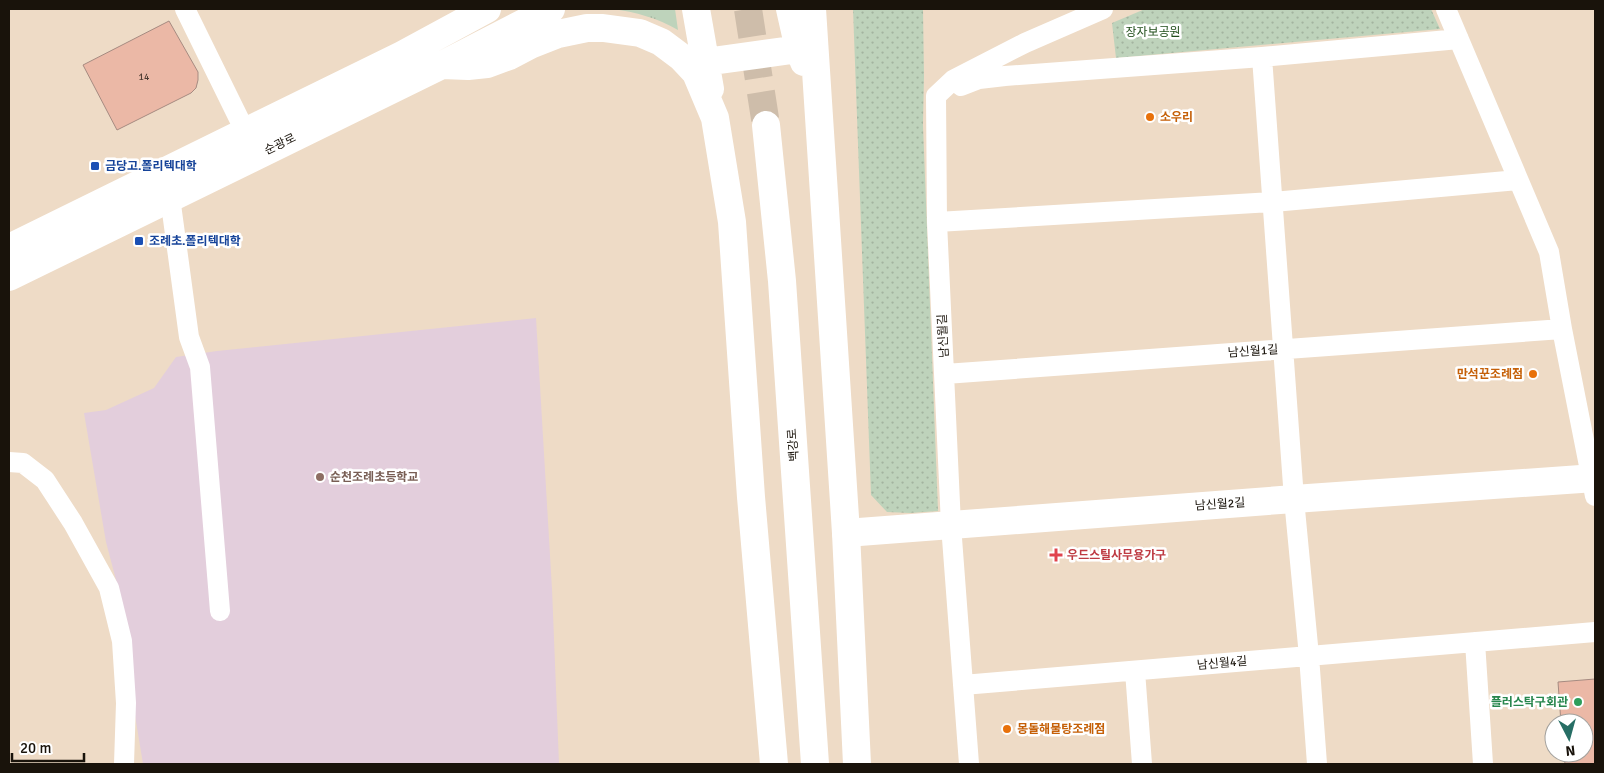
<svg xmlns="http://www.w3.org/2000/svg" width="1604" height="773" font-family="Signika,'Noto Sans KR',sans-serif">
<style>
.education{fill:#e3cedc}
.grass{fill:url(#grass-tufts)}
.park{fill:url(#park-dots)}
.building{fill:#ebb8a6;stroke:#a68b81}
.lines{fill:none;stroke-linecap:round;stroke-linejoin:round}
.primary-tunnel{stroke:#cebdaa;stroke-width:28;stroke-dasharray:28 14;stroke-linecap:butt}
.street{stroke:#fff;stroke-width:20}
.secondary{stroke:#fff;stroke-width:28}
.primary{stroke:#fff;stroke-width:28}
.food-dot{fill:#e8710a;stroke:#fff;stroke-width:2}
.transit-dot{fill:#1a4fb4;stroke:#fff;stroke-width:2}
.education-dot{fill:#8d6e63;stroke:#fff;stroke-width:2}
.health-dot{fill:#e0444e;stroke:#fff;stroke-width:2}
.leisure-dot{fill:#2e9e5b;stroke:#fff;stroke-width:2}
.labels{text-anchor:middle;stroke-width:5;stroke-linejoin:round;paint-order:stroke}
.number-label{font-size:10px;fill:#4e3c32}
.park-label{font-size:12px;fill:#204d1a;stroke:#fff}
.food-label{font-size:12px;font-weight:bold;fill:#c56008;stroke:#fff;text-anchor:start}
.street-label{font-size:12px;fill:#19130b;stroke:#fff}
.transit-label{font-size:12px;font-weight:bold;fill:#164399;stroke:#fff;text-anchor:start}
.education-label{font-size:12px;font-weight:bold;fill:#785e54;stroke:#fff;text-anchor:start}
.health-label{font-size:12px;font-weight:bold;fill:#be3a42;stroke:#fff;text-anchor:start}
.leisure-label{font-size:12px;font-weight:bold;fill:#27864d;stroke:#fff;text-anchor:end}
</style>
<defs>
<pattern id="grass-tufts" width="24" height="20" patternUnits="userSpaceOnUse" patternTransform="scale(1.25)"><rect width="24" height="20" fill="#bed3bb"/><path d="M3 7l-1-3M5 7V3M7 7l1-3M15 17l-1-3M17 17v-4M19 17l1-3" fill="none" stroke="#a3b49f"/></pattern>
<pattern id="park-dots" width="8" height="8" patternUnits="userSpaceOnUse" patternTransform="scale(1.25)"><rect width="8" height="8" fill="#bed3bb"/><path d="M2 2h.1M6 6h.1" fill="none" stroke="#a3b49f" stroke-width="1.8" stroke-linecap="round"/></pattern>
</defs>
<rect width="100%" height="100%" fill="#eedbc6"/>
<path class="education" d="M536 318 552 589 559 764H143L131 691 126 618 106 542 84 413 106 410 154 388 176 357 217 351Z"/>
<path class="grass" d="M612 9H675L678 30C657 18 636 12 612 9Z"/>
<path class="park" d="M853 9H923L924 76 923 125 938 511 910 513 887 512 871 495Z
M1145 9H1431L1440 29 1116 58 1112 23Z"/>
<path class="building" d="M169 21 198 72V80L196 88 191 93 117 130 83 65Z
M1595 679V764H1565L1564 753H1584V723H1561L1558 682Z"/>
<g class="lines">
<path class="primary-tunnel" d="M748 9 766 125"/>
<path class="street" d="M185 9 245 131
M1446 9 1549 252 1562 329 1595 496
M1262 57 1294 499 1309 656 1317 764
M961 86 979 79 1005 76 1262 57 1459 39
M170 197 189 337 200 367 220 611
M937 222 1273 202 1518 180
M945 374 1562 329
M9 462 23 463 45 480 73 523 109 588 122 641 126 703 124 764
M1475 642 1483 764
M1135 671 1142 764
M963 685 1595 632
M969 764 951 525 937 222 936 96 953 80 1025 43 1103 9"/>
<path class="secondary" d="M846 533 1294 499 1595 478"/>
<path class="primary" d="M696 9 710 89
M790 9 799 49 804 62
M812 9 846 533 857 764
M705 62 799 49
M442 65 468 66 487 64 509 56 530 45 558 34 587 28H603L640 33 661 42 681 57 696 73 715 118 732 222 751 497 774 764
M766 125 782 281 815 764
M9 248 402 55 487 9
M9 277 442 65 551 9"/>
</g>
<g class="food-dot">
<circle cx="1150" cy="117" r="5"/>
<circle cx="1533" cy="374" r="5"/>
<circle cx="1007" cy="729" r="5"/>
</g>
<g class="transit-dot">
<rect x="90" y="161" width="10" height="10" rx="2.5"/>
<rect x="134" y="236" width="10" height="10" rx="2.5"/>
</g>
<circle class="education-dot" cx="320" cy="477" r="5"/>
<path class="health-dot" d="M1053.5 547.5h5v5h5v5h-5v5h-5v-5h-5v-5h5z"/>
<circle class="leisure-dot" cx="1578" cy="702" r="5"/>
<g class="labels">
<g class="number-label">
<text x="144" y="80">14</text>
</g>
<g class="park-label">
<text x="1153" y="36">장자보공원</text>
</g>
<g class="food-label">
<text x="1160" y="121">소우리</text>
<text x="1523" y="378" text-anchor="end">만석꾼조례점</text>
<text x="1017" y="733">몽돌해물탕조례점</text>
</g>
<g class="street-label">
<text transform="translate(280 144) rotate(-26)" y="4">순광로</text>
<text transform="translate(943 336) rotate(-93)" y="4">남신월길</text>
<text transform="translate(1253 351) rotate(-4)" y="4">남신월1길</text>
<text transform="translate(793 445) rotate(-94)" y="4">백강로</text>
<text transform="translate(1220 504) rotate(-4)" y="4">남신월2길</text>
<text transform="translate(1222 663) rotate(-5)" y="4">남신월4길</text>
</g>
<g class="transit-label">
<text x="105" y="170">금당고.폴리텍대학</text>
<text x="149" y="245">조례초.폴리텍대학</text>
</g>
<g class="education-label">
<text x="330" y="481">순천조례초등학교</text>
</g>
<g class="health-label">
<text x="1067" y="559">우드스틸사무용가구</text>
</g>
<g class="leisure-label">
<text x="1568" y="706">플러스탁구회관</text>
</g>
</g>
<rect width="1604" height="773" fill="none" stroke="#19130b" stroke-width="20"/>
<g transform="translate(1569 738) rotate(174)"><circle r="24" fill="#ffffff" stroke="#a3a19d"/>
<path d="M0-4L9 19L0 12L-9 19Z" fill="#276e65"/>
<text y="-8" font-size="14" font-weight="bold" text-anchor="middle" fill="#19130b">N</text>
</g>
<path d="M12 753v8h72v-8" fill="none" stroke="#19130b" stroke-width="2.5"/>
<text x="20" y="753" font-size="15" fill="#19130b" stroke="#ffffff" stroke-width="4" paint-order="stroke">20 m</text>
</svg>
